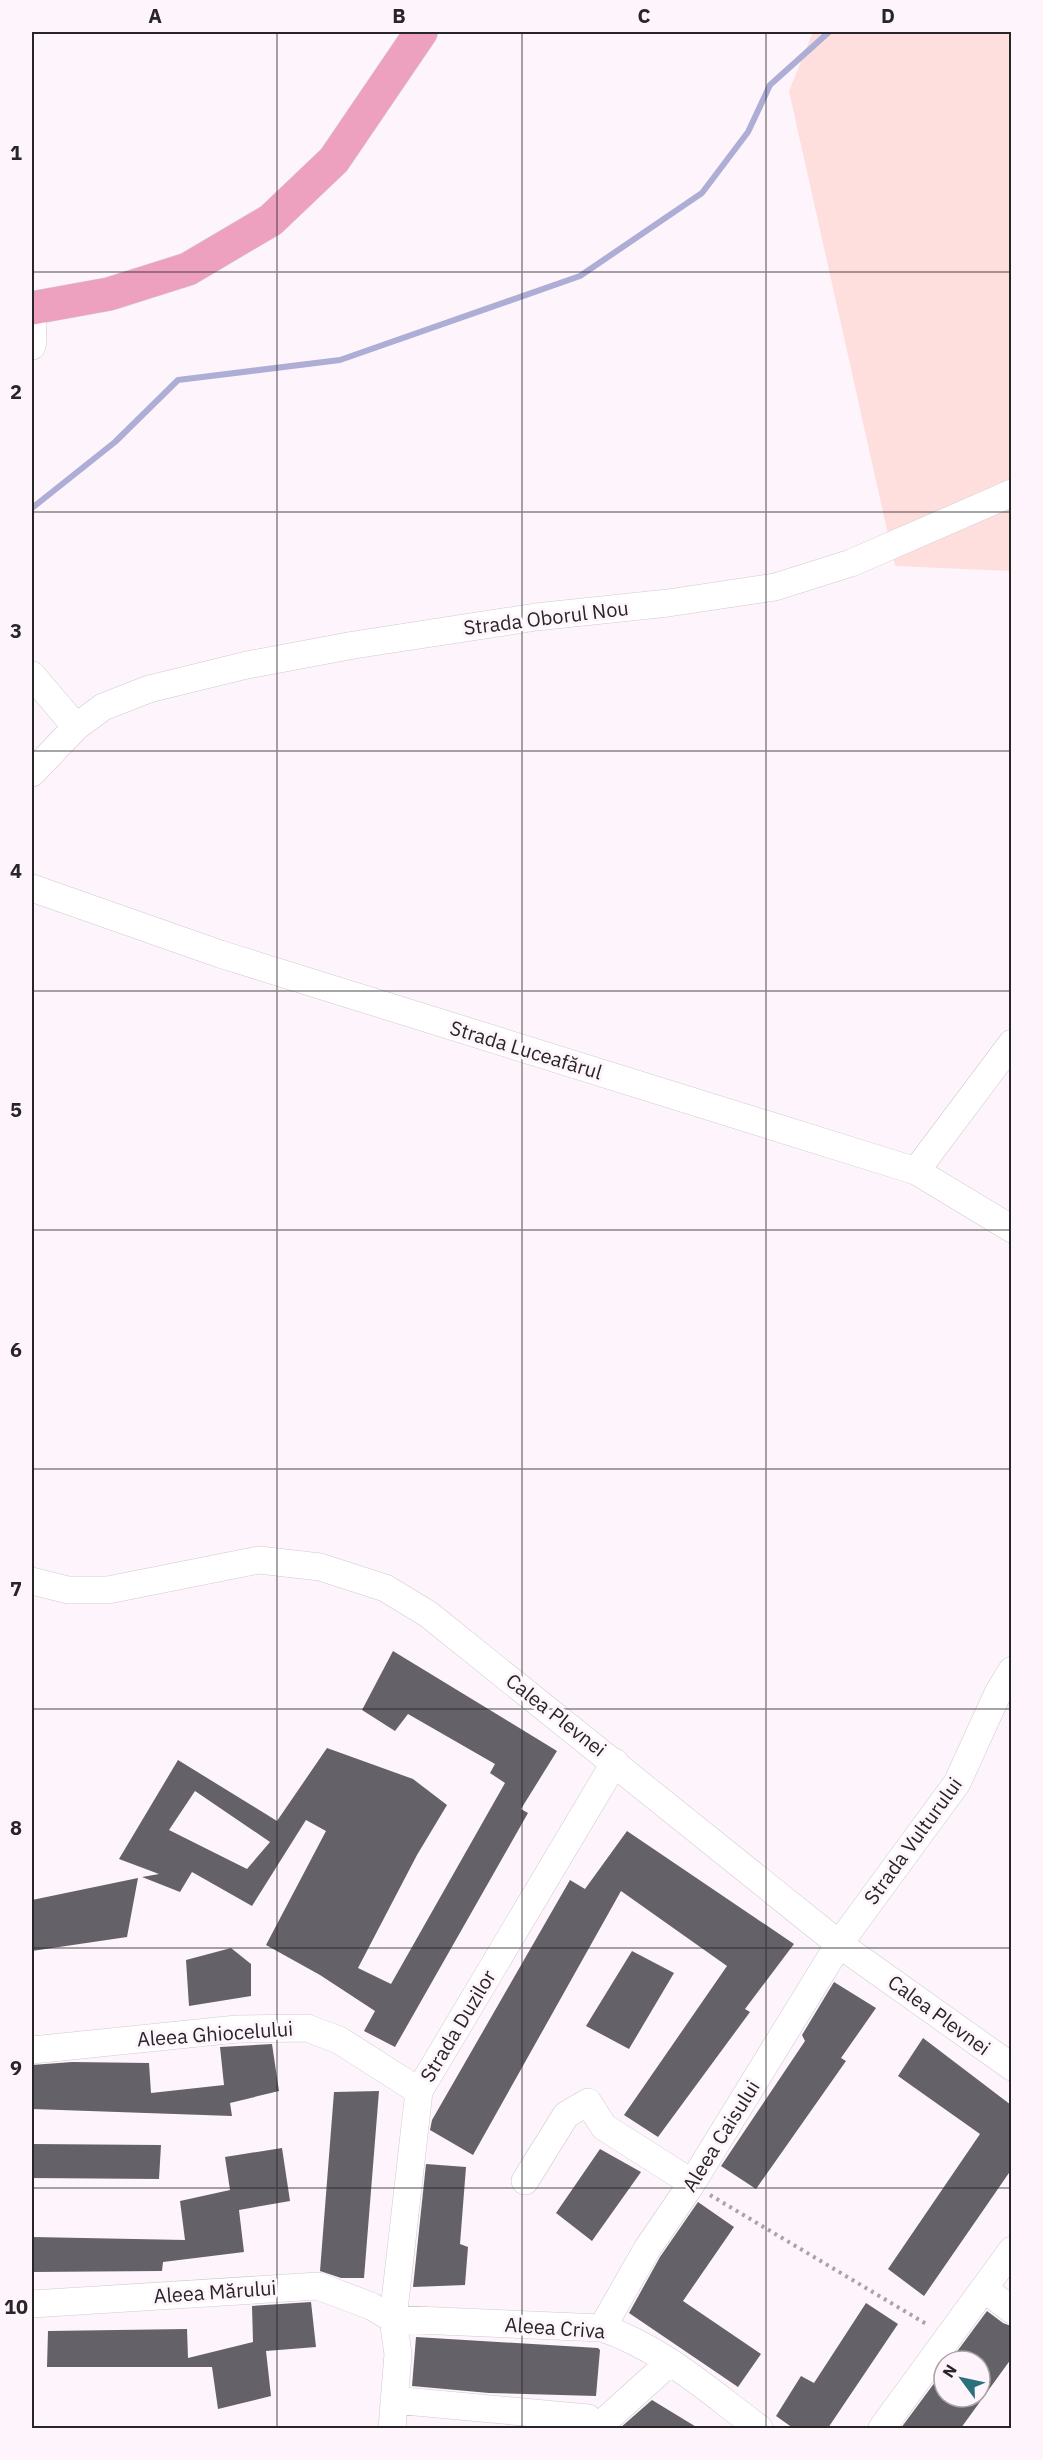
<svg xmlns="http://www.w3.org/2000/svg" width="1043" height="2460" font-family="'IBM Plex Sans',sans-serif">
<style>
.green{fill:#fedfdd}
.lines{fill:none;stroke-linecap:round;stroke-linejoin:round}
.stream{stroke:#adadd5;stroke-width:6}
.building{fill:#656168;fill-rule:evenodd}
.minor-casing{stroke:#d1c9d0;stroke-width:28}
.major-casing{stroke:#d4d3d4;stroke-width:34}
.path{stroke:#a9a3a8;stroke-width:4;stroke-dasharray:3 4.5;stroke-linecap:butt}
.minor{stroke:#fff;stroke-width:27}
.major{stroke:#eea1bf;stroke-width:33}
.grid{fill:none;stroke:#282527;stroke-width:1.5;stroke-opacity:0.55}
.labels{text-anchor:middle;stroke-width:6;stroke-linejoin:round;paint-order:stroke}
.street-label{font-size:20px;fill:#282527;stroke:#fdf5fb}
.neatline{fill:none;stroke:#282527;stroke-width:2}
.grid-label{font-size:20px;text-anchor:middle;font-weight:bold;fill:#282527}
</style>
<rect width="100%" height="100%" fill="#fdf5fb"/>
<path class="green" d="M813 32H1011V571L895 566 789 91Z"/>
<g class="lines">
<path class="stream" d="M32 508 115 442 178 380 340 360 580 276 702 193 748 132 770 85 829 32"/>
</g>
<path class="building" d="M393 1651 557 1751 521 1809 528 1813 395 2047 364 2031 375 2011 320 1975 266 1945 326 1831 306 1820 252 1906 192 1872 180 1892 142 1877 159 1874 119 1859 178 1760 277 1821 327 1748 413 1779 447 1805 417 1855 358 1968 391 1984 505 1783 490 1773 495 1764 408 1714 395 1731 362 1710ZM195 1791 270 1842 247 1869 169 1830Z
M627 1831 794 1944 745 2009 750 2012 658 2137 624 2115 727 1966 621 1891 473 2155 430 2130 432 2120 570 1880 585 1889Z
M138 1878 127 1937 32 1951V1900Z
M231 1948 251 1964V1996L189 2006 186 1960Z
M632 1951 674 1973 629 2049 586 2026Z
M834 1982 876 2008 841 2058 846 2061 756 2189 721 2166 805 2041 802 2035Z
M923 2038 1011 2105V2170L924 2296 888 2269 980 2134 898 2076Z
M272 2044 279 2091 230 2103 232 2116 32 2109V2065L72 2062 149 2063 151 2093 224 2085 220 2047Z
M379 2091 364 2278H341L320 2271 334 2092Z
M32 2144 161 2145 159 2179 32 2178Z
M282 2148 290 2201 239 2210 244 2252 163 2262 162 2271 32 2272V2237L185 2240 180 2201 230 2190 225 2157Z
M600 2149 641 2172 592 2241 556 2213Z
M426 2164 466 2167 460 2244 468 2247 465 2285 413 2287Z
M698 2202 734 2227 683 2301 761 2354 738 2387 629 2313 660 2257Z
M311 2302 316 2347 266 2351 271 2396 218 2409 212 2367H47L48 2331 187 2329 188 2358 253 2342 252 2306Z
M866 2303 898 2324 828 2428H793L776 2416 801 2376 814 2383Z
M987 2311 1003 2323 1011 2326V2359L961 2428H901L944 2370V2397H980V2361H950Z
M416 2337 598 2348 600 2350 596 2396 489 2393 412 2386Z
M652 2400 698 2428H620Z"/>
<g class="lines">
<defs>
<path id="minor" d="M32 315 33 341 32 346
M32 675 76 727
M32 773 76 727 103 707 149 689 247 665 354 645 536 617 668 603 775 587 851 563 1012 493
M32 888 220 954 916 1171 1012 1229
M916 1171 1012 1043
M32 1581 68 1590H108L259 1560 320 1567 385 1588 428 1614 839 1944 1012 2067
M32 2050 237 2029 307 2028 339 2040 419 2091
M525 2181 566 2115 588 2102 604 2127 692 2183
M984 2289 1012 2310
M32 2304 318 2286 371 2306 393 2319 602 2328C662 2348 710 2392 759 2428
M602 2328 647 2249 692 2183 839 1944 957 1783 998 1693 1012 1670
M394 2400 588 2418 586 2428
M392 2428 398 2354 393 2319 419 2091 615 1762
M597 2428 670 2362
M882 2428 1012 2250"/>
<path id="major" d="M32 308 109 294 188 269 271 220 334 160 421 32"/>
</defs>
<use href="#minor" class="minor-casing"/>
<use href="#major" class="major-casing"/>
<path class="path" d="M710 2195 928 2325"/>
<use href="#minor" class="minor"/>
<use href="#major" class="major"/>
</g>
<path class="grid" d="M277 32V2428M522 32V2428M766 32V2428M32 272H1012M32 512H1012M32 751H1012M32 991H1012M32 1230H1012M32 1469H1012M32 1709H1012M32 1948H1012M32 2188H1012"/>
<g class="labels">
<g class="street-label">
<text transform="translate(546 618) rotate(-7)" y="7">Strada Oborul Nou</text>
<text transform="translate(526 1050) rotate(17)" y="7">Strada Luceafărul</text>
<text transform="translate(556 1715) rotate(38)" y="7">Calea Plevnei</text>
<text transform="translate(913 1841) rotate(-54)" y="7">Strada Vulturului</text>
<text transform="translate(939 2015) rotate(36)" y="7">Calea Plevnei</text>
<text transform="translate(458 2026) rotate(-59)" y="7">Strada Duzilor</text>
<text transform="translate(215 2034) rotate(-4)" y="7">Aleea Ghiocelului</text>
<text transform="translate(721 2136) rotate(-58)" y="7">Aleea Caisului</text>
<text transform="translate(215 2292) rotate(-4)" y="7">Aleea Mărului</text>
<text transform="translate(555 2328) rotate(4)" y="7">Aleea Criva</text>
</g>
</g>
<rect width="1043" height="2460" fill="none" stroke="#fdf5fb" stroke-width="66"/>
<g transform="translate(962 2379) rotate(303)"><circle r="28" fill="#fdf5fb" stroke="#a8a2a6" stroke-width="1.5"/>
<path d="M0-4.5L10 22L0 15L-10 22Z" fill="#2a717d"/>
<text y="-9" font-size="16" font-weight="bold" text-anchor="middle" fill="#282527">N</text>
</g>
<rect x="33" y="33" width="977" height="2394" class="neatline"/>
<g class="grid-label">
<text x="155" y="23">A</text>
<text x="399" y="23">B</text>
<text x="644" y="23">C</text>
<text x="888" y="23">D</text>
<text x="16" y="160">1</text>
<text x="16" y="399">2</text>
<text x="16" y="638">3</text>
<text x="16" y="878">4</text>
<text x="16" y="1117">5</text>
<text x="16" y="1357">6</text>
<text x="16" y="1596">7</text>
<text x="16" y="1835">8</text>
<text x="16" y="2075">9</text>
<text x="16" y="2314">10</text>
</g>
</svg>
